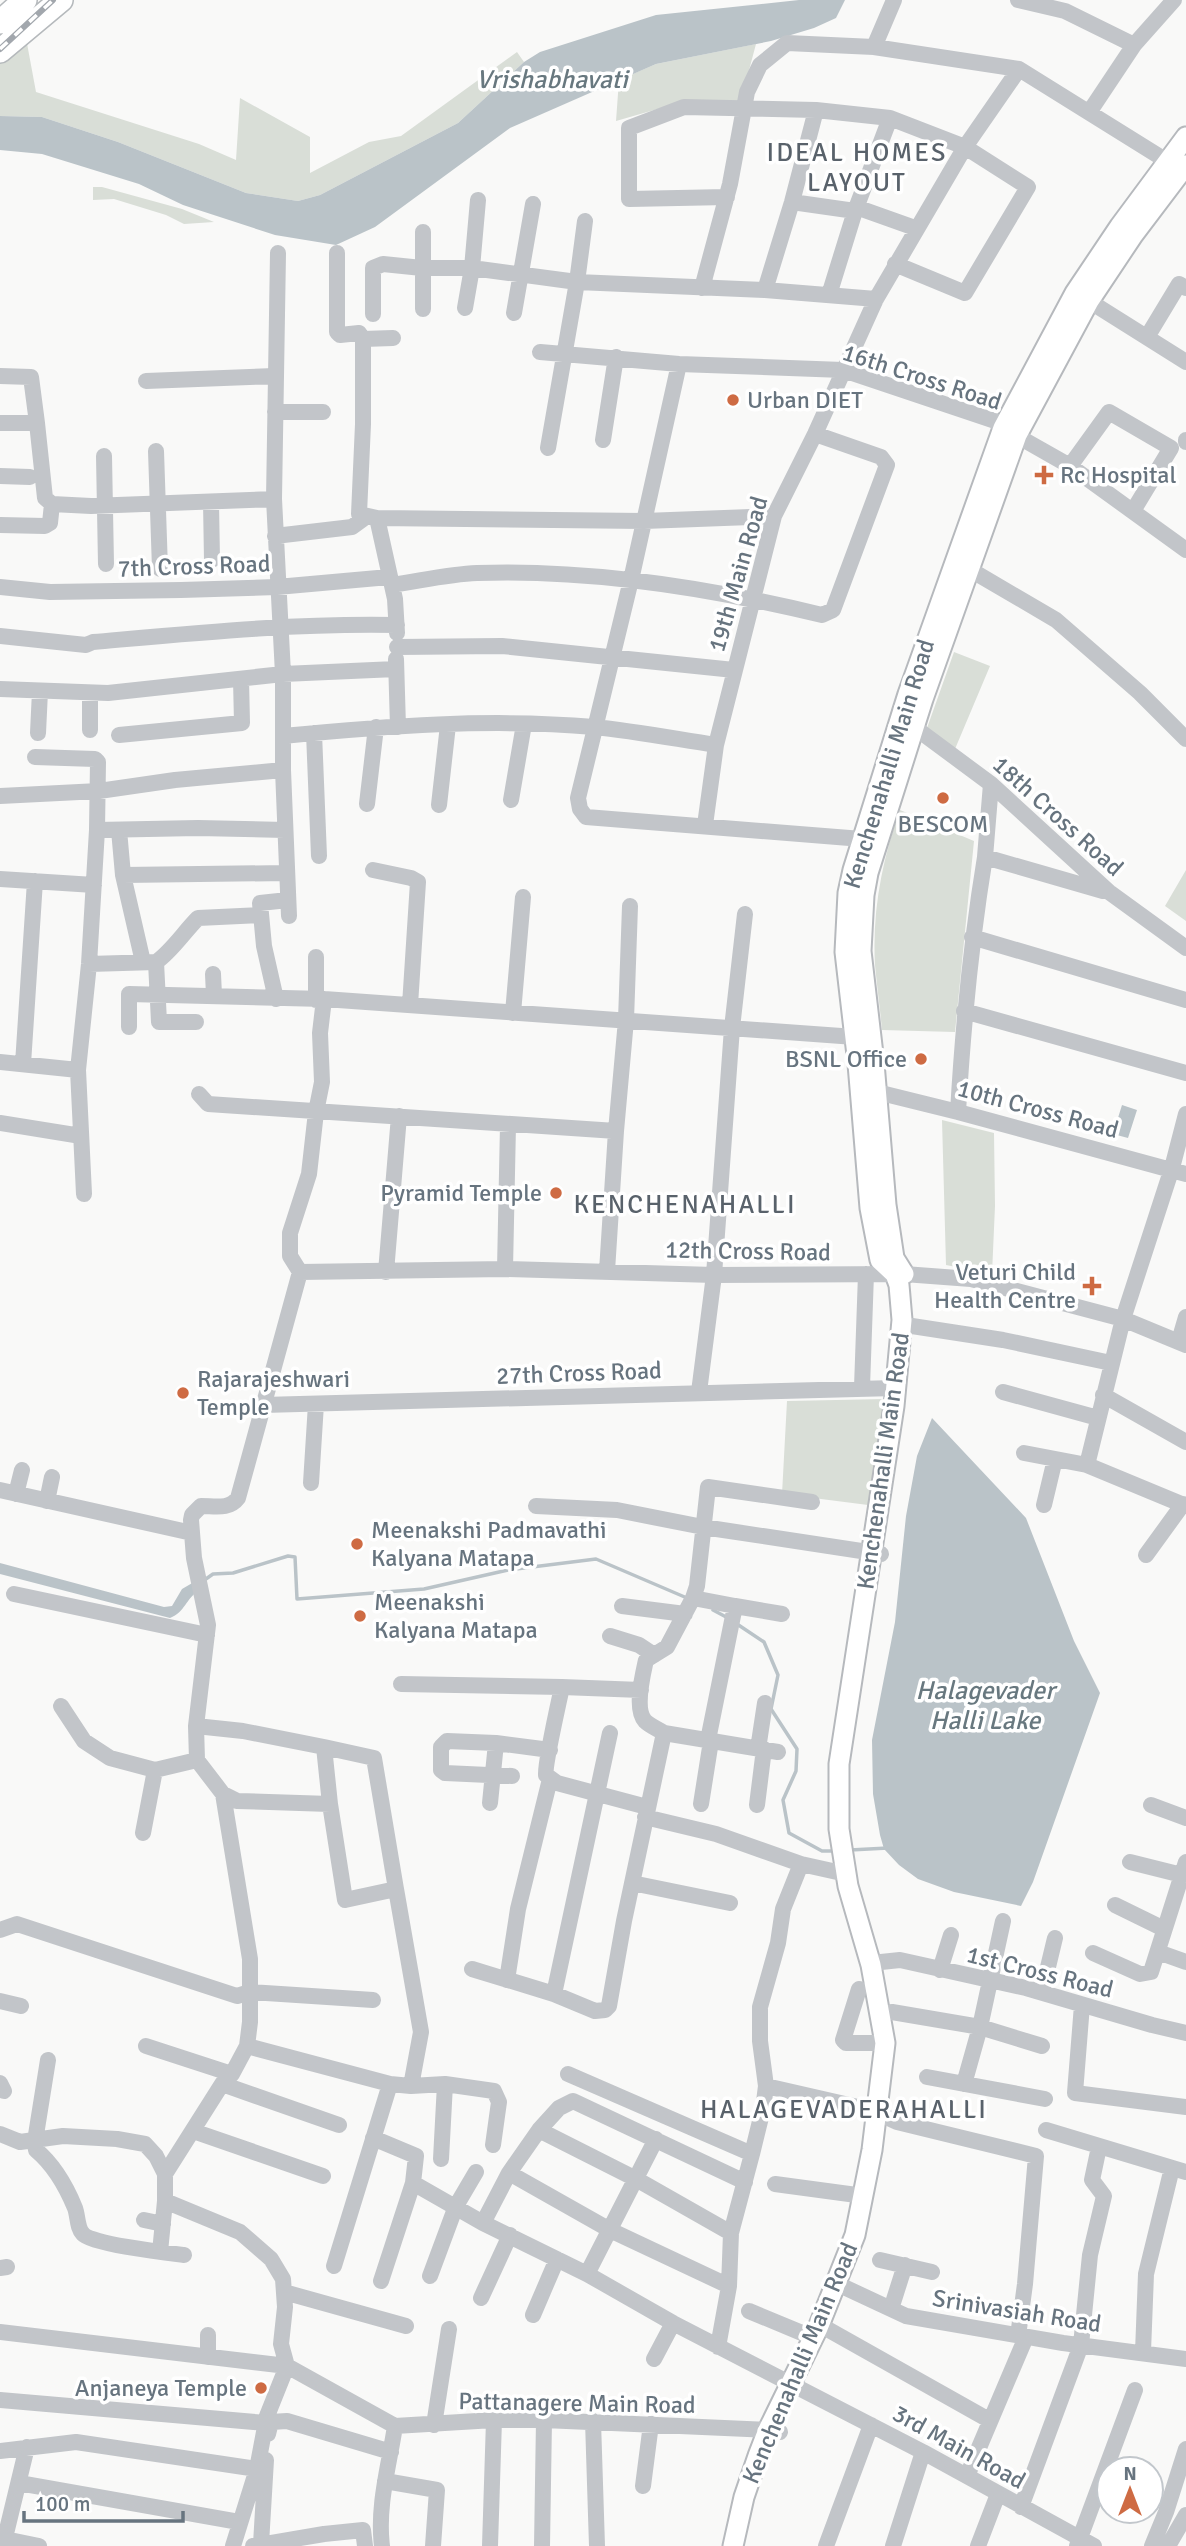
<svg xmlns="http://www.w3.org/2000/svg" width="1186" height="2546" font-family="Signika,sans-serif">
<style>
.green{fill:#d9ded7}
.water{fill:#bac3c8}
.lines{fill:none;stroke-linecap:round;stroke-linejoin:round}
.stream{stroke:#bac3c8;stroke-width:3.5}
.major-casing{stroke:#b6b9bd;stroke-width:23}
.highway-casing{stroke:#b5b9bc;stroke-width:26}
.minor{stroke:#c2c5c9;stroke-width:16}
.major{stroke:#fff;stroke-width:19}
.highway{stroke:#fff;stroke-width:23}
.rail-casing{stroke:#a2a7ad;stroke-width:6}
.rail{stroke:#fff;stroke-width:3.5;stroke-dasharray:10;stroke-linecap:butt}
.poi-dot{fill:#ce6b43;stroke:#fff;stroke-width:2.5}
.labels{text-anchor:middle;stroke-width:7;stroke-linejoin:round;paint-order:stroke}
.street-label{font-size:24px;fill:#67747f;stroke:#fff}
.poi-label{font-size:24px;fill:#67747f;stroke:#fff;text-anchor:start}
.water-label{font-size:26px;font-style:italic;fill:#68787f;stroke:#fff}
.neighbourhood-label{font-size:26px;letter-spacing:2px;fill:#59626b;stroke:#fff}
</style>
<rect width="100%" height="100%" fill="#f9f9f8"/>
<path class="green" d="M26 38 36 92 199 144 236 160 240 98 310 137V173L369 142 401 136 517 52 524 62 458 123 320 195 298 201 246 193 118 142 42 117 0 116V62Z
M756 44 740 104 682 102 616 121 619 80 656 64Z
M93 187H102L182 209 214 222 184 224 166 215 114 199 93 200Z
M954 652 990 666 955 749 927 728Z
M900 810 974 841 955 1032 882 1030C880 1008 877 986 875 965 872 911 882 860 900 810Z
M1186 870V921L1165 906Z
M942 1120 994 1133 995 1206 992 1274 946 1265Z
M885 1399 868 1505 782 1494 787 1401Z"/>
<path class="water" d="M799 0H845L836 18 814 28 771 41 656 64 510 128 375 227 336 245 275 235 183 205 139 184 42 154 0 150V116L42 117 118 142 246 193 298 201 320 195 458 123 524 62 540 52 656 15Z
M1122 1105 1137 1110 1128 1138 1113 1134Z
M932 1418 1026 1518 1074 1641 1100 1693 1033 1882 1021 1906 954 1892 918 1879 899 1865 884 1849 880 1835 873 1794 872 1740 895 1622 906 1516 917 1456Z
M0 1563 164 1607 172 1606 182 1589 194 1582 198 1591C186 1599 185 1612 170 1618L0 1574Z"/>
<g class="lines">
<path class="stream" d="M203 1581 213 1574 233 1573 288 1556 295 1557 297 1599 424 1589 508 1570 596 1559 687 1598
M713 1610 728 1618
M737 1624 764 1642 778 1675 771 1709 797 1749 796 1771 783 1800 789 1833 822 1851H836
M850 1850 888 1848"/>
<defs>
<path id="major" d="M904 1274 894 1258 886 1205 874 1063 861 951 864 895 868 873 923 699 1017 435 1089 301 1133 235 1186 165
M733 2546 744 2497 758 2456 768 2430 818 2328 855 2235 872 2150 885 2043 871 1965 848 1886 839 1829V1764L894 1406 902 1320 899 1285 895 1274 880 1260 870 1208 858 1064 845 952 848 893 853 870 908 694 1003 428 1075 293 1120 226 1186 137"/>
<path id="highway" d="M0 22 25 0
M0 51 61 0"/>
</defs>
<use href="#major" class="major-casing"/>
<use href="#highway" class="highway-casing"/>
<path class="minor" d="M1018 0 1065 11 1134 45 1090 111
M1134 45 1174 0
M874 47 894 0
M727 197 629 199V128L684 107 816 110 890 118 965 147 1028 187 965 293 895 264
M792 202 855 211
M856 207 915 228
M423 232V309
M278 253 274 499 283 674V770L289 916
M337 253V332L340 335 359 333 363 339 393 338
M702 288 730 184 747 92 760 65 787 43 874 47 1019 69 1178 168
M765 290 792 202 816 110
M829 295 855 211 890 118
M1089 301 1186 362
M465 308 472 268 478 200
M514 313 533 204
M373 314V268L383 264 422 268H472L577 282 765 290 876 299
M1147 337 1179 284 1186 288
M363 339V424L359 514 377 518 644 521 774 516
M540 352 679 364 843 370 995 421 1003 428 1070 466 1186 550
M679 364 631 580 578 798 580 809 586 817 862 839
M0 376 31 377 37 423
M146 381 275 376
M275 412H323
M0 423H37L45 498 52 504 91 506 274 499
M603 440 616 357
M1186 440V442
M548 448 577 282 585 221
M156 451 160 569
M104 456 106 564
M1070 466 1109 412 1171 448 1133 511
M0 476 30 477
M211 502 212 560
M377 518 395 599 397 633
M0 525 45 526 50 523 52 504
M275 536 352 527 363 519 359 514
M969 569 1056 620 1140 693 1186 739
M392 585C420 581 449 574 477 573 592 569 710 588 822 615L833 610 887 465 881 457 815 434
M0 587 50 592 181 590 277 587 389 577
M0 636 86 645 93 642C195 633 295 623 397 625
M397 647 502 646 734 670
M396 659 398 727
M0 689 108 693 283 674 396 669
M906 721 991 784 1109 892 1186 948
M90 730V693
M38 733 40 691
M314 733 319 856
M119 735 242 723 241 679
M283 736C385 726 491 718 594 727 635 731 676 739 716 745
M35 757 95 759 98 762 97 830 89 964 78 1070 84 1194
M991 784 985 857 1103 891
M0 796 99 791 175 780 283 770
M511 800 524 724
M367 804 376 727
M439 805 448 725
M705 825 716 745 774 516 815 434 876 299 965 147 1019 69
M97 830 198 828 285 830
M119 830 123 875
M373 870 411 878 418 882 410 1005
M0 879 94 885
M972 937 1186 1000
M143 962 123 875 286 873
M156 962C171 952 184 932 198 918L260 915
M89 964 156 962 159 1022H196
M213 974 214 995
M276 999 264 946 260 903 288 900
M316 1000V957
M964 1011 1186 1073
M513 1013 523 897
M129 1027V994L324 999 855 1037 865 1035
M0 1062 78 1070
M23 1064 35 881
M877 1092 958 1112 1186 1174
M199 1094 208 1104 616 1131 607 1271
M958 1112C963 1026 971 942 985 857
M0 1123 81 1136
M616 1131 626 1020 630 906
M505 1269 508 1125
M300 1272 505 1269 714 1275 904 1274 971 1279 1123 1319 1186 1345
M386 1272 399 1116
M912 1326 1003 1340 1111 1363
M1179 1341 1186 1317
M862 1387 866 1274
M699 1392 714 1275 732 1028 745 914
M1003 1392 1098 1418
M1103 1395 1186 1442
M263 1405 895 1388
M1024 1453 1087 1465 1186 1506
M1087 1465 1123 1319 1172 1168 1186 1114
M311 1483 316 1404
M0 1490 192 1533
M16 1494 22 1470
M47 1501 52 1477
M1044 1505 1055 1459
M536 1506 617 1510 703 1527 881 1554
M1146 1555 1183 1504
M14 1594 207 1635
M693 1598 735 1606 708 1740
M622 1606 685 1614
M735 1606 782 1614
M610 1636 639 1645 654 1655
M401 1684 562 1687 641 1690
M562 1687C559 1701 544 1767 546 1775L557 1783 647 1807
M61 1706 84 1741 110 1758 155 1770 197 1760
M196 1726 243 1731 324 1747
M664 1733 778 1752
M758 1749 765 1703
M512 1776 445 1773 441 1770V1747L447 1741 496 1743 550 1750
M223 1794 237 1801 330 1804 345 1900 396 1889 421 2032 411 2086
M490 1803 496 1743
M330 1804 324 1747 374 1758 396 1889
M701 1804 711 1741
M757 1805 764 1749
M1151 1805 1186 1818
M645 1817 716 1834 801 1864 846 1874
M143 1833 155 1770
M1130 1862 1182 1875
M632 1883 730 1903
M1115 1905 1164 1929
M0 1930 17 1924 237 1996 250 1992 373 2000
M1158 1952 1186 1962
M1093 1953 1140 1974 1151 1972 1186 1862
M881 1962 900 1960 1026 1988 1152 2025 1186 2033
M472 1969 554 1994 595 2011 605 2010 609 2006 624 1921 664 1733C658 1729 650 1726 645 1721 634 1709 643 1674 646 1660L667 1647 693 1598 697 1586 708 1487 812 1502
M940 1970 951 1935
M507 1980 518 1909 550 1779
M859 1989 843 2040 846 2043H885
M1042 1992 1055 1938
M554 1994 610 1733
M0 2001 21 2006
M1082 2005 1075 2093 1186 2107
M892 2012 980 2027 1042 2046
M146 2046 232 2074
M247 2046 390 2084 411 2086 445 2084 494 2091 499 2102 493 2145
M48 2060 35 2141 36 2150C54 2165 66 2186 75 2208 78 2216 77 2228 83 2234 91 2244 168 2253 184 2255
M568 2074 752 2154 731 2233 729 2286 718 2347
M927 2077 1045 2099
M0 2083 4 2091
M222 2084 339 2125
M964 2084 980 2027 1003 1921
M766 2086 871 2110 897 2122 1036 2156 1025 2284 1018 2336
M539 2130 559 2108 573 2101 745 2182
M1046 2130 1186 2172
M193 2131 323 2176
M0 2134 20 2142 63 2136 117 2139 145 2144 156 2156 165 2174V2201L240 2232 271 2259 283 2279 285 2307 281 2344 287 2366 395 2426 494 2420H544L768 2430 780 2432
M373 2138 416 2156 413 2183 483 2223 587 2274 673 2323 923 2452 1094 2546
M752 2154 763 2109 766 2086 760 2041V2007L778 1943 783 1909 801 1864
M441 2159 445 2084
M509 2173 610 2230 729 2286
M165 2174 222 2084 232 2074 247 2046 250 2022V1959L223 1794 197 1760 196 1726 208 1625 194 1558 191 1520 192 1515 201 1506C215 1506 229 1510 238 1498L300 1272 290 1256V1233L309 1174 316 1112 322 1082 320 1033 324 999
M775 2184 864 2196
M144 2220 163 2224
M483 2223 509 2173 539 2130 636 2179 731 2233
M160 2252 165 2201
M880 2260 932 2272
M334 2266 390 2084
M0 2268 7 2267
M587 2274 656 2139
M430 2276 456 2206 476 2172
M381 2281 413 2183
M846 2288 906 2316 1063 2343 1186 2359
M284 2292 406 2326
M481 2298 510 2235
M891 2309 905 2265
M749 2311 814 2338
M533 2315 557 2259
M829 2330 989 2420
M0 2332 287 2366 267 2416 257 2469 233 2546
M1143 2352 1146 2274 1172 2168
M208 2357V2335
M654 2359 673 2323
M0 2400 266 2423
M593 2421 597 2546
M434 2425 449 2329
M268 2434 271 2422 287 2421 391 2452
M0 2451 76 2442 257 2469
M967 2476 1026 2337
M385 2481 437 2490 433 2546
M19 2483 239 2522
M643 2486 651 2424
M1021 2507 1081 2345 1090 2255 1104 2196 1092 2180 1099 2147
M5 2539 39 2546
M261 2544 266 2460
M3 2546 27 2447
M253 2546 324 2534 363 2530 365 2546
M382 2546C377 2506 389 2466 395 2426
M490 2546 494 2420
M542 2546 544 2420
M826 2546 871 2425
M893 2546 923 2452
M978 2546 998 2494
M1077 2546 1135 2390
M1152 2546 1166 2512 1186 2449
M1168 2546 1186 2515"/>
<use href="#major" class="major"/>
<use href="#highway" class="highway"/>
<defs>
<path id="rail" d="M0 49 53 0"/>
</defs>
<use href="#rail" class="rail-casing"/>
<use href="#rail" class="rail"/>
</g>
<g class="poi-dot">
<circle cx="733" cy="400" r="7"/>
<path d="M1040.5 464.5h7v7h7v7h-7v7h-7v-7h-7v-7h7z"/>
<circle cx="943" cy="798" r="7"/>
<circle cx="921" cy="1059" r="7"/>
<circle cx="556" cy="1193" r="7"/>
<path d="M1088.5 1275.5h7v7h7v7h-7v7h-7v-7h-7v-7h7z"/>
<circle cx="183" cy="1393" r="7"/>
<circle cx="357" cy="1544" r="7"/>
<circle cx="360" cy="1616" r="7"/>
<circle cx="261" cy="2388" r="7"/>
</g>
<g class="labels">
<g class="street-label">
<text transform="translate(922 377) rotate(18)" y="8">16th Cross Road</text>
<text transform="translate(194 566) rotate(-2)" y="8">7th Cross Road</text>
<text transform="translate(738 574) rotate(-74)" y="8">19th Main Road</text>
<text transform="translate(889 764) rotate(-73)" y="8">Kenchenahalli Main Road</text>
<text transform="translate(1058 816) rotate(42)" y="8">18th Cross Road</text>
<text transform="translate(1038 1109) rotate(15)" y="8">10th Cross Road</text>
<text transform="translate(748 1251) rotate(1)" y="8">12th Cross Road</text>
<text transform="translate(579 1373) rotate(-2)" y="8">27th Cross Road</text>
<text transform="translate(883 1461) rotate(-82)" y="8">Kenchenahalli Main Road</text>
<text transform="translate(1040 1972) rotate(14)" y="8">1st Cross Road</text>
<text transform="translate(1017 2311) rotate(9)" y="8">Srinivasiah Road</text>
<text transform="translate(800 2363) rotate(-67)" y="8">Kenchenahalli Main Road</text>
<text transform="translate(577 2403) rotate(1)" y="8">Pattanagere Main Road</text>
<text transform="translate(959 2447) rotate(29)" y="8">3rd Main Road</text>
</g>
<g class="poi-label">
<text x="747" y="408">Urban DIET</text>
<text x="1060" y="483">Rc Hospital</text>
<text x="943" y="832" text-anchor="middle">BESCOM</text>
<text x="907" y="1067" text-anchor="end">BSNL Office</text>
<text x="542" y="1201" text-anchor="end">Pyramid Temple</text>
<text x="1076" y="1280" text-anchor="end">Veturi Child<tspan x="1076" dy="28">Health Centre</tspan></text>
<text x="197" y="1387">Rajarajeshwari<tspan x="197" dy="28">Temple</tspan></text>
<text x="371" y="1538">Meenakshi Padmavathi<tspan x="371" dy="28">Kalyana Matapa</tspan></text>
<text x="374" y="1610">Meenakshi<tspan x="374" dy="28">Kalyana Matapa</tspan></text>
<text x="247" y="2396" text-anchor="end">Anjaneya Temple</text>
</g>
<g class="water-label">
<text x="552" y="88">Vrishabhavati</text>
<text x="985" y="1699">Halagevader<tspan x="985" dy="30">Halli Lake</tspan></text>
</g>
<g class="neighbourhood-label">
<text x="857" y="161">IDEAL HOMES<tspan x="857" dy="30">LAYOUT</tspan></text>
<text x="685" y="1213">KENCHENAHALLI</text>
<text x="844" y="2118">HALAGEVADERAHALLI</text>
</g>
</g>
<g transform="translate(1130 2490)"><circle r="33" fill="#ffffff" stroke="#c2c7cc" stroke-width="2"/>
<path d="M0-5L12 26L0 18L-12 26Z" fill="#ce6b43"/>
<text y="-10" font-size="19" font-weight="bold" text-anchor="middle" fill="#67747f">N</text>
</g>
<path d="M24 2511v10h159v-10" fill="none" stroke="#67747f" stroke-width="3.5"/>
<text x="35" y="2511" font-size="21" fill="#67747f" stroke="#ffffff" stroke-width="5" paint-order="stroke">100 m</text>
</svg>
